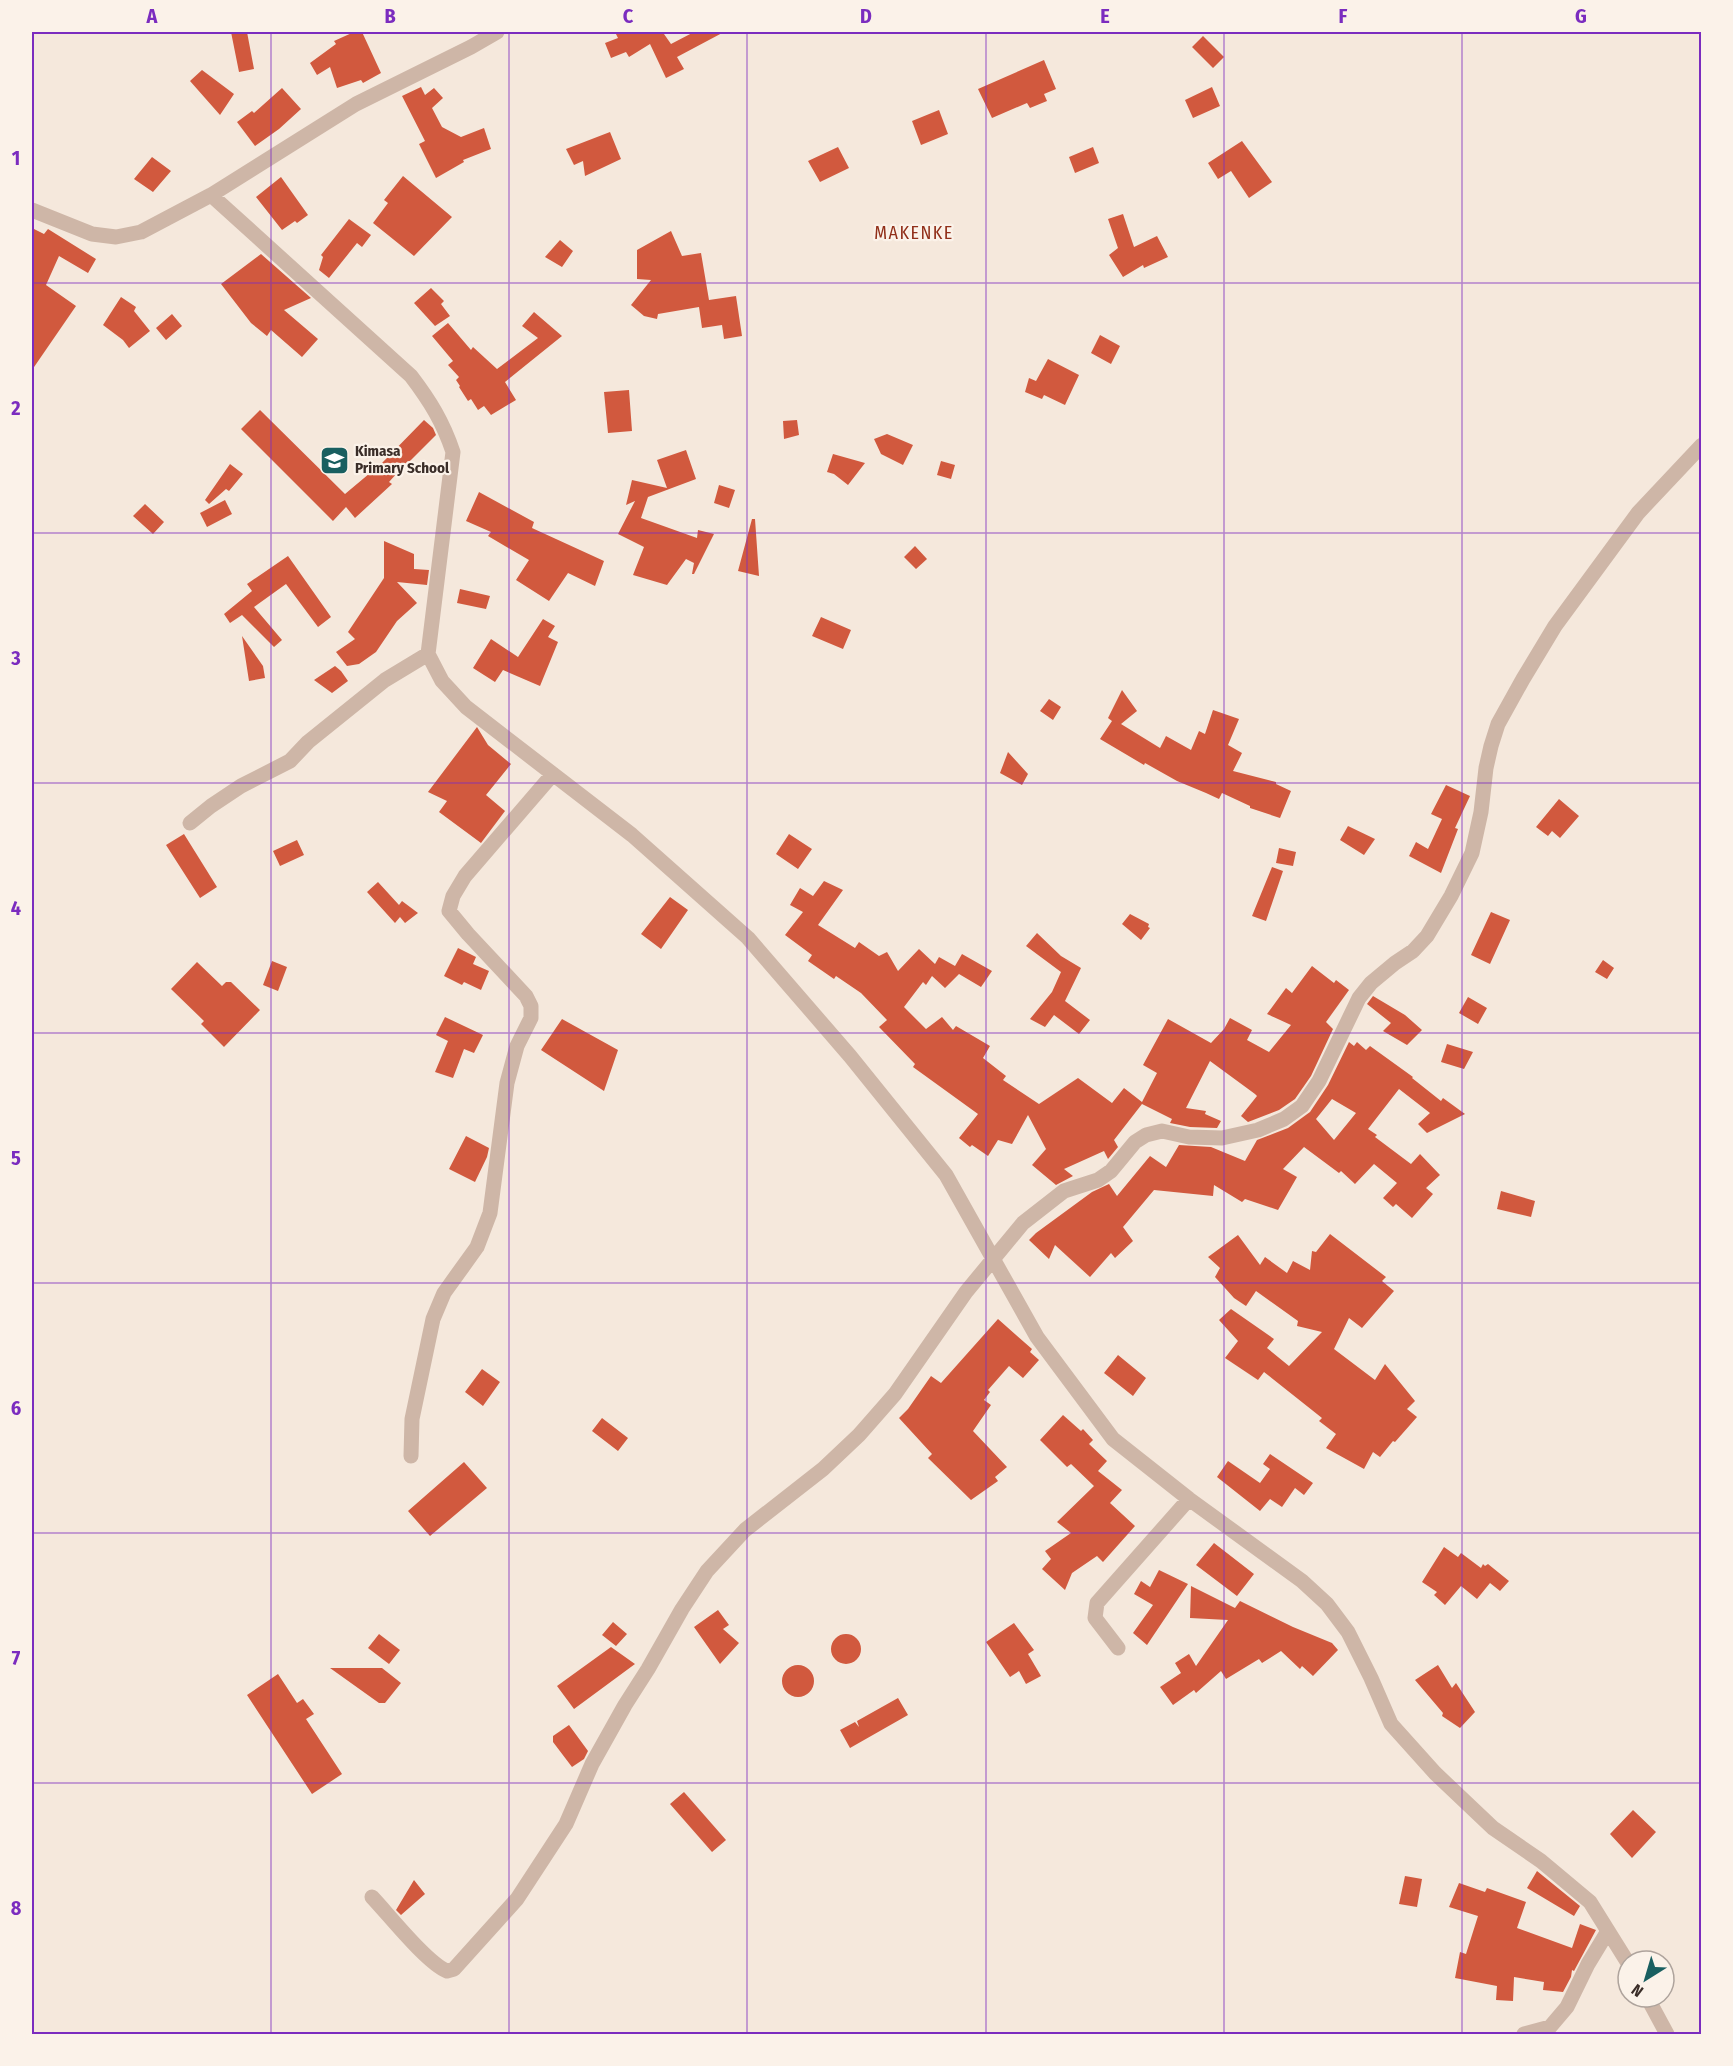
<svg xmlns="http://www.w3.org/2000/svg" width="1733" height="2066" font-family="'Fira Sans Condensed',sans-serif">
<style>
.building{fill:#d1593e;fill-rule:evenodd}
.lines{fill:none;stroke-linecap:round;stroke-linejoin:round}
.street{stroke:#ceb6a7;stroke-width:15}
.grid{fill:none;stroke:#7b2cbf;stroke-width:1.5;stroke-opacity:0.55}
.labels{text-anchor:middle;stroke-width:4.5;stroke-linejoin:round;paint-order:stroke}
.poi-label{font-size:15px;font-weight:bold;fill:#3a2d28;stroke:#fbf2e9;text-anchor:start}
.quarter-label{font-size:18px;letter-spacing:1.5px;fill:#912f19;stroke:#fbf2e9}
.neatline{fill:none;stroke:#7b2cbf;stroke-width:2}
.grid-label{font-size:20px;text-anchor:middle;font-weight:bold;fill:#7b2cbf}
</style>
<rect width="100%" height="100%" fill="#f5e8dc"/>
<path class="building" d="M231 32H247L254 69 239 72Z
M354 32H362L381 73 363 83 361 80 337 88 330 67 317 75 310 63 336 44 334 41Z
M615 32H669L664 34 671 44 694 32H724L677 57 684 69 666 78 650 44 629 57 626 52 611 58 605 43 618 38Z
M1203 36 1224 57 1213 68 1192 47Z
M1044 60 1056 89 1044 94 1047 101 1030 108 1027 103 992 118 978 89Z
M202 70 234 94 220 115 190 81Z
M421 87 425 95 434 88 443 98 432 108 442 127 461 137 484 128 491 149 463 160 464 162 436 178 419 144 425 141 402 96Z
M1212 87 1220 106 1193 118 1185 100Z
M282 88 301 109 279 129 255 146 237 122 252 111 254 113Z
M939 110 948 134 921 145 912 121Z
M610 132 621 159 585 176 583 161 574 165 566 149Z
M1242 141 1272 182 1249 198 1231 171 1218 179 1208 163Z
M838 147 849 168 820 182 808 161Z
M1093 147 1099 163 1075 173 1069 157Z
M152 157 171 171 153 192 134 179Z
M403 176 452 217 414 256 373 223 388 203 384 200Z
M281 177 308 215 297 223 295 221 282 230 256 197Z
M1123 214 1134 247 1157 236 1168 257 1144 268 1143 265 1123 277 1109 255 1118 248 1108 219Z
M349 219 371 235 362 247 357 243 329 278 319 270 323 257 321 255Z
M32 228 44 234 48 229 96 259 88 273 59 256 46 285 76 306 32 370Z
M671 231 682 256 701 253 709 300 736 296 742 336 724 339 722 325 702 328 699 307 658 314 657 319 644 316 631 305 651 280 637 279V250Z
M560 240 573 251 562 267 545 257Z
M261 254 311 298 284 310 318 339 302 357 271 330 267 336 251 323 221 284Z
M431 288 444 301 441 304 450 316 435 326 414 303Z
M121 297 136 307 134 311 150 331 129 348 123 340 103 325Z
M534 312 562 336 505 382 516 400 491 415 484 406 478 410 471 399 468 401 459 387 460 386 456 380 459 377 448 365 453 361 432 336 448 323 471 350 473 347 497 369 538 338 522 326Z
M172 314 182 326 166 340 156 328Z
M1100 335 1120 346 1111 364 1091 353Z
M1048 359 1079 375 1065 405 1044 395 1042 399 1025 392 1029 378 1036 381Z
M629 390 632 431 608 433 604 392Z
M260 410 345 494 382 463 424 420 433 428 436 435 409 462 408 461 389 482 392 484 355 518 346 507 333 521 241 429Z
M797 420 799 435 784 439 783 421Z
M887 434 913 445 903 465 881 454 874 439Z
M686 450 696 479 648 497 641 518 697 538 698 530 714 534 694 574H692L694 563 686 559 667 585 633 575 644 547 618 534 635 501 626 505 632 480 667 488 657 460Z
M833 454 865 463 848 485 834 474 827 472Z
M941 461 955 465 951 479 937 475Z
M230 464 243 474 229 491 226 489 209 504 205 500Z
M719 485 735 490 729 508 714 503Z
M479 492 534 522 532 528 604 561 595 586 568 573 549 601 516 580 529 560 488 536 491 532 466 521Z
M225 500 232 514 207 527 200 513Z
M145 504 164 522 153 534 133 516Z
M752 519H755L759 576 738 571Z
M384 541 414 554V569L429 570 427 585 397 582 417 603 397 621 376 652 359 664 347 666 336 652 355 639 348 632 384 578Z
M915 546 927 559 916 569 904 557Z
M288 556 331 617 318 627 286 584 254 607 282 640 274 647 242 615 230 623 224 614 252 591 247 584Z
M460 589 490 596 486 609 457 603Z
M821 617 851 630 843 649 812 636Z
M543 619 555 626 548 637 558 642 540 686 503 670 495 682 473 668 491 639 518 657Z
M242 636 263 666 265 678 249 681Z
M335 666 341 671 348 681 332 693 314 680Z
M1122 690 1137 711 1121 724 1160 748 1166 736 1191 750 1199 731 1205 734 1213 710 1239 719 1228 745 1242 753 1233 771 1276 782V784L1291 791 1280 818 1250 808V806L1222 793 1219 799 1206 793 1177 781 1145 763 1144 765 1100 739 1112 721 1108 718Z
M1049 699 1061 707 1053 720 1040 711Z
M477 727 488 745 511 764 486 795 505 811 481 843 439 812 447 801 428 792Z
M1008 752 1028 774 1022 785 1000 773Z
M1446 785 1470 796 1455 828 1458 829 1441 873 1409 856 1416 842 1428 849 1442 819 1431 814Z
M1559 799 1579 816 1560 838 1552 831 1548 836 1536 827Z
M1348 826 1375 839 1364 855 1340 840Z
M184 834 217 887 200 898 166 845Z
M789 834 812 849 798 869 776 854Z
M297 840 304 855 280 866 273 851Z
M1279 848 1296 852 1293 866 1276 863Z
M1272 867 1283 871 1266 921 1252 916Z
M824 881 843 890 818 925 855 948 859 942 879 956 887 952 898 971 919 949 935 964 939 957 955 966 962 954 992 971 981 987 959 974 945 988 932 976 926 985 923 982 904 1007 926 1029 942 1017 953 1030 956 1026 990 1046 983 1058 1006 1076 1003 1080 1039 1104 1078 1078 1112 1103 1124 1088 1142 1102 1157 1073 1143 1065 1168 1019 1211 1043 1224 1029 1230 1018 1252 1030 1247 1040 1269 1052 1291 1025 1267 1014 1286 988 1292 993 1312 966 1334 983 1336 980 1349 990 1326 1022 1333 1029 1311 1076 1295 1099 1279 1110 1248 1122 1241 1116 1257 1096 1255 1094 1210 1061 1186 1108 1206 1111 1205 1114 1221 1121 1217 1128 1190 1127 1170 1123 1172 1119 1142 1104 1114 1140 1118 1147 1108 1159 1104 1151 1064 1169 1073 1176 1056 1185 1032 1165 1046 1149 1028 1115 1012 1144 998 1140 988 1156 972 1145 970 1147 959 1138 978 1114 913 1067 915 1064 879 1027 887 1020 861 993 836 976 834 979 808 961 812 955 785 935 803 912 790 905 800 888 813 896Z
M378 882 399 905 402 901 418 913 405 923 400 917 395 923 367 892Z
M670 897 688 910 661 949 641 934Z
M1491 912 1510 920 1490 964 1471 955Z
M1130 914 1149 924 1148 927 1150 928 1141 940 1122 924Z
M1037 933 1061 956 1081 968 1065 1001 1090 1020 1079 1034 1054 1015 1045 1027 1030 1019 1052 992 1061 972 1026 946Z
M458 948 476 957 473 964 489 971 481 990 464 982 462 985 444 976Z
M1603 960 1614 968 1607 979 1595 972Z
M272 961 287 967 278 991 263 985Z
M197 962 222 986 226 982H231L260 1010 224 1047 201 1024 204 1021 171 989Z
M1373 996 1405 1015 1422 1030 1407 1045 1383 1031 1391 1023 1367 1004Z
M1468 997 1487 1008 1478 1024 1459 1013Z
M445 1017 483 1035 474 1053 464 1049 453 1078 435 1072 448 1041 436 1035Z
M562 1019 618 1050 604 1091 541 1050Z
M1349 1042 1354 1046 1357 1042 1366 1050 1370 1046 1413 1077 1412 1078 1441 1101 1443 1098 1465 1114 1427 1133 1418 1124 1430 1113 1399 1089 1368 1129 1377 1135 1375 1137 1411 1164 1420 1154 1440 1175 1426 1188 1433 1194 1412 1218 1396 1204 1393 1207 1383 1198 1397 1183 1374 1164 1355 1184 1341 1171 1339 1173 1304 1147 1283 1169 1297 1177 1278 1210 1245 1199 1242 1202 1214 1185 1213 1196 1154 1190 1123 1227 1133 1241 1115 1258 1111 1253 1090 1277 1055 1245 1049 1259 1029 1240 1036 1233 1092 1192 1109 1184 1117 1196 1150 1156 1166 1167 1179 1145 1211 1147 1245 1161 1257 1140 1288 1128 1310 1112 1328 1085ZM1332 1099 1356 1113 1334 1140 1316 1119Z
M1447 1044 1473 1052 1464 1069 1441 1062Z
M466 1136 489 1148 487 1157 475 1182 449 1169Z
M1501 1191 1535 1201 1531 1217 1497 1209Z
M1330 1234 1386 1277 1382 1281 1394 1291 1362 1328 1349 1318 1334 1349 1375 1380 1385 1364 1415 1401 1407 1409 1417 1417 1395 1442 1393 1441 1380 1457 1373 1452 1364 1469 1326 1448 1336 1434 1319 1421 1322 1418 1264 1372 1258 1380 1225 1358 1238 1341 1219 1320 1231 1309 1274 1339 1267 1348 1289 1366 1322 1332 1297 1326 1298 1321 1256 1291 1246 1306 1234 1298 1215 1277 1220 1268 1208 1257 1238 1235 1260 1265 1265 1257 1287 1273 1293 1261 1310 1270 1312 1251 1316 1252Z
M998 1319 1032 1349 1030 1352 1039 1360 1023 1378 1009 1366 988 1390 990 1392 984 1400 991 1405 973 1431 1007 1467 995 1477 998 1481 971 1500 928 1458 932 1454 899 1418 908 1409 931 1376 941 1383Z
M1118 1355 1146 1378 1133 1396 1104 1373Z
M482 1369 500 1382 483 1406 465 1392Z
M1063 1415 1081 1431 1083 1429 1093 1440 1089 1444 1107 1461 1098 1471 1122 1490 1110 1503 1135 1526 1103 1562 1097 1556 1072 1573 1065 1590 1042 1569 1051 1559 1045 1551 1071 1533 1057 1522 1094 1486 1071 1464 1067 1467 1040 1440Z
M602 1418 628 1438 618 1451 592 1431Z
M1270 1454 1313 1483 1304 1495 1295 1488 1282 1507 1270 1499 1260 1511 1217 1477 1228 1461 1260 1483 1270 1469 1263 1464Z
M464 1462 487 1488 430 1536 408 1511Z
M1214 1543 1254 1574 1237 1596 1196 1565Z
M1444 1547 1458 1557 1461 1553 1481 1568 1483 1564 1485 1566 1488 1564 1509 1581 1500 1591 1490 1583 1477 1599 1461 1586 1445 1605 1434 1595 1437 1592 1422 1582Z
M1159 1570 1188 1584 1147 1645 1133 1633 1153 1605 1134 1594 1141 1581 1150 1587Z
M1191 1586 1235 1608 1240 1601 1293 1627 1332 1643 1338 1650 1313 1676 1302 1666 1300 1669 1281 1651 1262 1663 1259 1659 1226 1679 1221 1671 1196 1693 1194 1690 1173 1705 1160 1687 1181 1673 1175 1663 1189 1654 1196 1666 1228 1620 1190 1618Z
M718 1610 729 1625 723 1629 739 1643 720 1664 694 1627Z
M613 1622 627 1634 616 1646 602 1635Z
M1014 1623 1034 1650 1028 1654 1041 1676 1026 1684 1019 1671 1010 1677 986 1642Z
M379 1634 400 1650 389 1664 368 1648Z
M831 1649a15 15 0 1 1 30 0a15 15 0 1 1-30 0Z
M611 1647 635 1664 574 1709 557 1686Z
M782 1681a16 16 0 1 1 32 0a16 16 0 1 1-32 0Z
M1438 1665 1452 1688 1456 1683 1475 1712 1460 1728 1442 1716 1443 1713 1415 1680Z
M330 1668H382L401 1683 385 1703H379Z
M278 1674 297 1703 303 1699 314 1714 306 1719 342 1774 312 1794 247 1695Z
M898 1698 908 1715 850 1748 840 1730 855 1722 859 1727 857 1721Z
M569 1725 588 1751 584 1759 572 1767 553 1742V1736Z
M684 1792 726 1840 712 1852 670 1804Z
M1633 1810 1656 1832 1632 1858 1610 1834Z
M1537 1871 1580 1906 1574 1916 1527 1888Z
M1405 1876 1422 1879 1417 1907 1399 1904Z
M414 1880 425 1894 401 1915 396 1910Z
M1459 1883 1485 1892 1487 1888 1526 1902 1517 1928 1572 1948 1580 1924 1596 1930 1574 1971 1572 1970 1571 1977 1563 1992 1543 1990 1544 1982 1514 1977 1513 2001 1496 2000 1497 1986 1455 1978 1460 1952 1466 1954 1478 1916 1449 1907Z"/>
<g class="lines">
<path class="street" d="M211 195 411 376C430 401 443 422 453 452L428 654 442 681 466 707 632 835 748 938 850 1056 946 1175 1037 1337 1113 1439 1189 1499 1302 1581 1327 1604 1348 1632 1371 1678 1391 1724 1435 1773 1493 1828 1541 1861 1590 1902 1628 1963
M32 210 92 234 116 237 141 232 211 195 356 104 471 47 497 32
M190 823 211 806 241 786 290 761 308 742 385 680 428 654
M411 1456 412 1419 433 1319 444 1293 477 1247 490 1213 507 1083 517 1046 531 1018V1006L526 996 468 934 449 911 453 896 465 876 553 774
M1118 1648 1095 1618 1097 1603 1189 1499
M372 1897C389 1915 427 1963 447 1971L454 1969 517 1899 566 1824 592 1764 625 1705 648 1669 682 1609 707 1571 745 1530 823 1469 859 1435 895 1394 966 1292 1023 1223 1064 1191 1098 1180 1111 1171 1135 1142 1146 1135 1162 1131 1189 1137 1222 1138 1258 1130 1284 1119 1302 1106 1319 1081 1359 998 1371 983 1395 963 1413 951 1427 936 1451 896 1472 853 1481 812 1486 768 1491 746 1498 724 1523 679 1555 626 1638 513 1702 445
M1647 1997 1667 2034
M1524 2034 1550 2027 1567 2007 1588 1964 1608 1931"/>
</g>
<path class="grid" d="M271 32V2034M509 32V2034M747 32V2034M986 32V2034M1224 32V2034M1462 32V2034M32 283H1702M32 533H1702M32 783H1702M32 1033H1702M32 1283H1702M32 1533H1702M32 1783H1702"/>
<defs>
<symbol id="school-square" viewBox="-11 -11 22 22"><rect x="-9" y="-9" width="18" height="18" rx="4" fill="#195f60" stroke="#fbf2e9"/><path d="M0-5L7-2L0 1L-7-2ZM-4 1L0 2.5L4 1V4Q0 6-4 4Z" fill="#fff"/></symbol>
</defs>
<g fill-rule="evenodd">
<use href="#school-square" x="318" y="444" width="33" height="33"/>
</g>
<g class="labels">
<g class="poi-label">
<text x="355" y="456">Kimasa<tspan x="355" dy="17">Primary School</tspan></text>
</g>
<g class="quarter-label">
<text x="914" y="239">MAKENKE</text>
</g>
</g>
<rect width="1733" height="2066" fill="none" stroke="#fbf2e9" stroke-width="66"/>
<g transform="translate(1646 1979) rotate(217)"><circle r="28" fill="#fbf2e9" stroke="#aea39c" stroke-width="1.5"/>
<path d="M0-4.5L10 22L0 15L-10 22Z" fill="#195f60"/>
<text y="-9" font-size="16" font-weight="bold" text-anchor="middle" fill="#3a2d28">N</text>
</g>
<rect x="33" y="33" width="1667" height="2000" class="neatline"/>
<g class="grid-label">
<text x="152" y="23">A</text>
<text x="390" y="23">B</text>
<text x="628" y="23">C</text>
<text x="866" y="23">D</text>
<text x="1105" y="23">E</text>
<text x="1343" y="23">F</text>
<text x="1581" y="23">G</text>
<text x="16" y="165">1</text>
<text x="16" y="415">2</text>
<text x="16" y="665">3</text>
<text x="16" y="915">4</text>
<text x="16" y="1165">5</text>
<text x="16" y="1415">6</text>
<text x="16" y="1665">7</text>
<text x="16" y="1915">8</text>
</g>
</svg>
